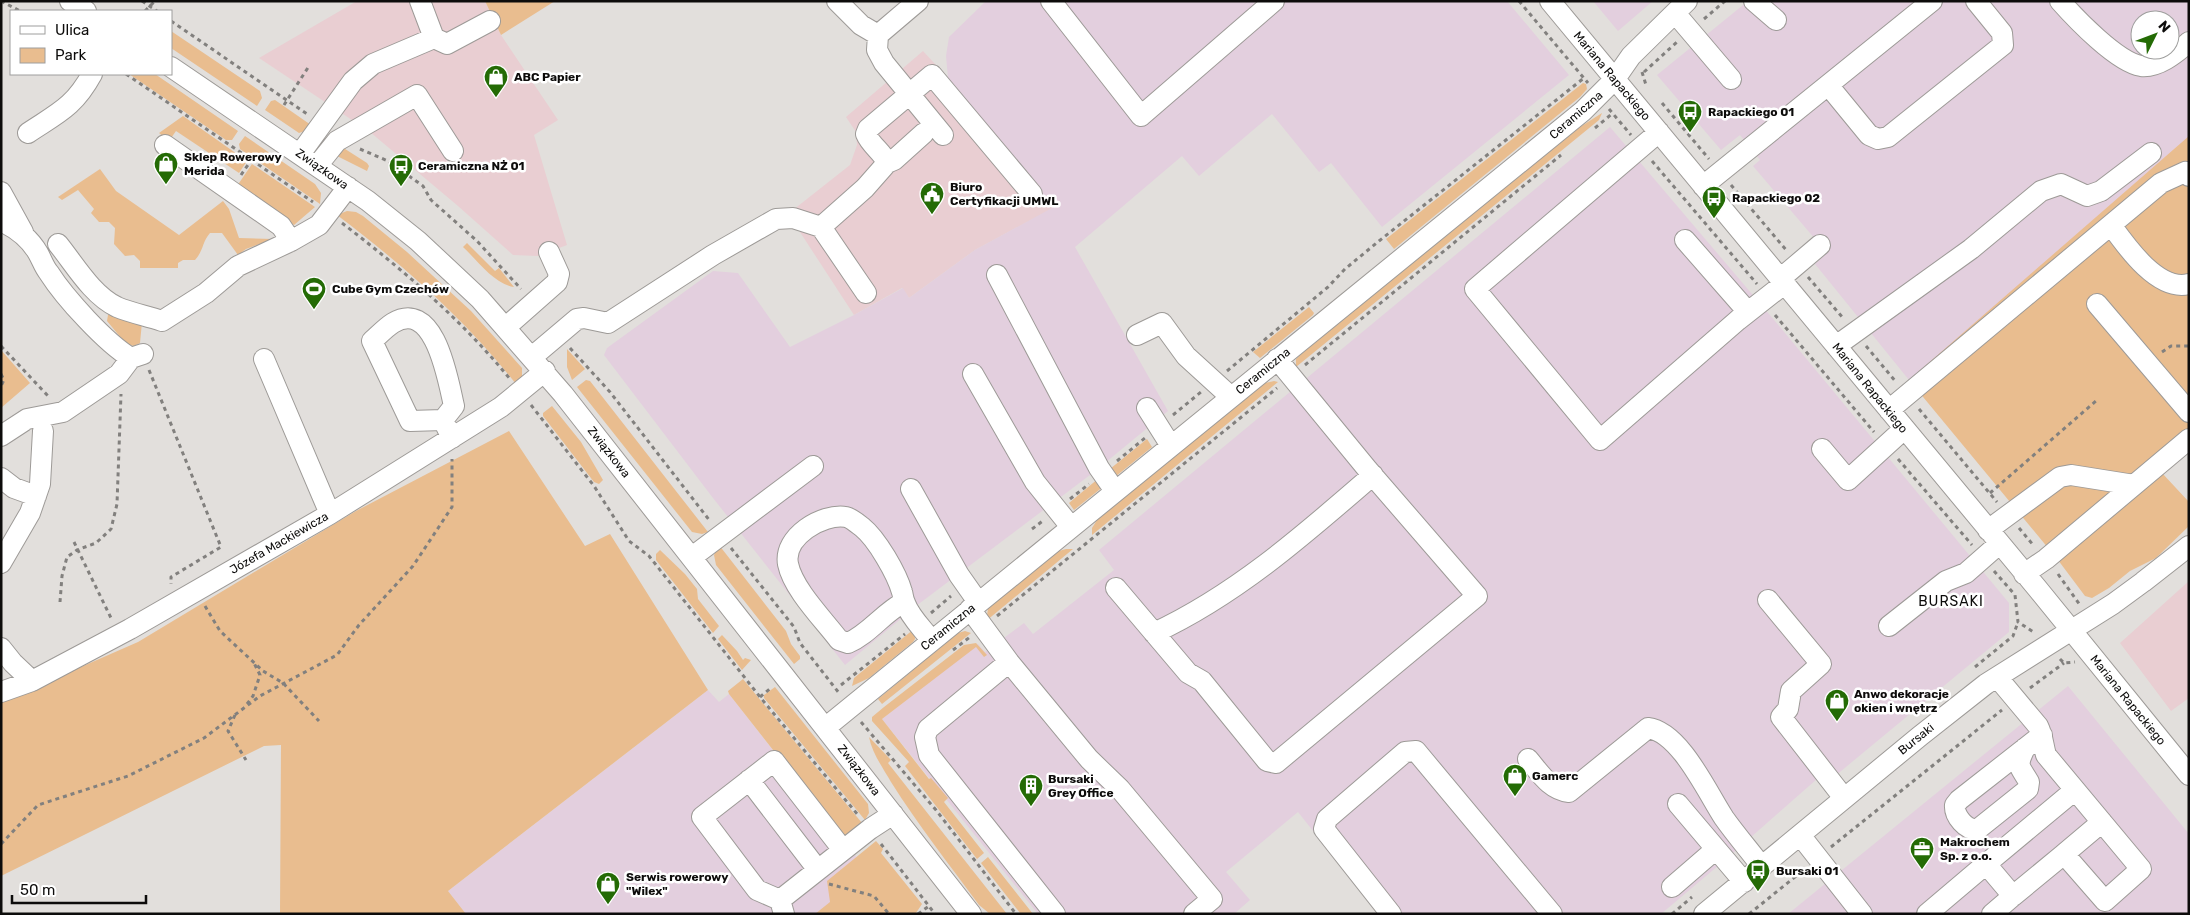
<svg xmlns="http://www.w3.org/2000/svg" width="2190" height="915" font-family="Rubik,sans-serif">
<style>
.commercial{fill:#e9ced2}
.industrial{fill:#e3cfde;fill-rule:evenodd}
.green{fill:#e9bd8f}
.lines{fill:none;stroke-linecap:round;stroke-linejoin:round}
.minor-casing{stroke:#9d9a97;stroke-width:22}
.path{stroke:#82807e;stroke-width:3;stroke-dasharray:4 4;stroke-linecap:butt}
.minor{stroke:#fff;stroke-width:20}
.labels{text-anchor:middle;stroke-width:5;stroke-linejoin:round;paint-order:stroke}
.street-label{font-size:12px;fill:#0d0c0b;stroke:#fff}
.poi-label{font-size:12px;font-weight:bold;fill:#0d0c0b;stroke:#fff;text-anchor:start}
.neighbourhood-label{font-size:14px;letter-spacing:1px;fill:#0d0c0b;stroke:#fff}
</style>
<rect width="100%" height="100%" fill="#e2dfdc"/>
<path class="commercial" d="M357 1H485L501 35 558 120 534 135 567 245 538 256 513 255 458 206 370 132 259 58Z
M923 51 948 78 1053 208 975 250 909 298 902 288 854 315 798 229 793 210 850 165 857 145 856 132 846 117Z
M2189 581V698L2171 711 2120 643Z"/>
<path class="industrial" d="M986 1H1507L1569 75 1382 227 1331 163 1319 172 1272 114 1199 176 1182 156 1075 247 1168 411 1094 472 920 603 845 665 713 498 604 355 607 348 713 271 738 273 790 347 854 315 903 288 909 298 975 250 1052 208 981 123 948 78 946 56 949 37Z
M1593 1H1653L1618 31Z
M1748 1H2189V140L1909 380 1815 264 1827 253 1753 166 1760 160 1740 135 1721 150 1657 75ZM2140 20H2170V50H2140Z
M1610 127 1780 327 2009 603V632L1823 786 1817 779 1725 860 1661 914H1379L1298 812 1226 872 1250 900 1234 914H1038L882 719 978 644 985 652 1024 623 1033 634 1114 570 1099 550Z
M2068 686 2189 834V914H1788Z
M708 690 719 702 729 694 901 914H466L448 891Z"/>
<path class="green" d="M485 1H555L501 35Z
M171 31 260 91 262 98 257 106 171 48Z
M129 74H155L238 131 232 140H226Z
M1583 83 1586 84 1587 89 1580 97 1394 249 1386 239Z
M275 100 311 125 305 131 299 133 265 110 271 101Z
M1602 113 1599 120 1296 367V359L1300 355 1580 127Z
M183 116 247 161 239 173 176 131 169 141 159 133Z
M245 136 315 184 321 193 320 204 240 149 239 144Z
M2189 136V450L2162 473 2189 502V526L2156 558 2130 571 2109 588 2092 598 2085 596 2058 560 1909 380Z
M342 147 367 163 369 166 367 171 337 156Z
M252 164 315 207 294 225 237 186Z
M100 169 116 191 179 235 223 201 229 209 239 238 273 239 246 249 238 255 222 233H210C202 242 204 250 195 260H183L178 263V268H140V261L134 255 125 256 114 244 115 228 109 222H99L91 213 94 209 78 190 62 200 58 197Z
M347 211 356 212 363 216 407 252 471 311 522 368V378L516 384C465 319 403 265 337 215Z
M467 243 495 271 499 268 514 287C494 284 478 261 463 247Z
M1309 307 1314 313 1313 315 1260 358 1253 352Z
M108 315H113L142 322 140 343 134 346 126 344 107 321Z
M567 349 585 369 572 380 567 367Z
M1 350 30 383 1 408Z
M586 380 590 381 708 532 702 534 692 532 577 387Z
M1274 381 1278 382 1092 535V528L1097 520 1265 383Z
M552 406 581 442 603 480 599 484 594 482 543 416V413Z
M509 431 585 546 610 534 708 690 448 891 466 914H280L281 745 264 746 1 876V702L138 642 356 511Z
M1147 439 1152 447 1110 481 1105 473Z
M1099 478 1104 486 1074 510 1069 503Z
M719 545 786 631 791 644 800 656V659L794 664 716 565 714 555Z
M1066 549H1073L986 621 988 609 992 605 1059 551Z
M660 550 685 574 697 589 698 599 719 626 713 633 656 560V554Z
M914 629 915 639 913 642 869 678 852 686 854 678Z
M965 631 971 633 882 704 878 699 958 633Z
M722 635 737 651 743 660 745 658 751 660 742 670 718 639Z
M976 643 987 655 984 657 976 647 882 719 929 779 931 778 948 798 944 802 984 853 977 859 905 766 909 762 872 721V717L884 707 964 645Z
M743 679 862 823 843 839 729 694 728 691Z
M775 687 868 804 869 813 865 820 764 698V695Z
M869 737 891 760 888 763 1007 914H990L979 905C949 864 918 825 891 782 883 768 872 753 869 737Z
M876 841 883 849 881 853 922 904 916 913 815 914 830 902 827 881Z
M988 857 1033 914 1020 913 981 863Z"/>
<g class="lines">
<defs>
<path id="minor" d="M70 1 86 11
M420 1 434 38 447 44 490 21
M837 1 861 25 878 35
M1051 1 1141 116 1274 1
M1550 1 2037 588 2189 775
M1754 1 1776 20
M2060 1C2076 19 2117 62 2141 66 2159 68 2177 52 2189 42
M1675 13 1731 79
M878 35 877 50 884 63 943 135
M878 35 918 1
M171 67 368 201 418 241 480 299 563 394 971 914
M1828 85 1869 135 1878 139 1888 137 2003 45 2002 33 1976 1
M1659 132 1475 289 1600 440 1738 320 1784 284
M28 133C58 113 74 107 92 74
M165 145 281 226 291 241
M300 154 353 81 373 64 434 38
M887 163C883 152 871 146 866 134L868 129 932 75 1032 194
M317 166 337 141 417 95 453 151
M1703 186 1932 1
M1 192 23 232
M1 221C16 228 30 239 38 253 42 260 44 267 49 273 65 298 106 343 131 358L143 354
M2111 225C2126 246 2158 292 2189 284
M821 227 866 293
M1685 240 1748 312
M58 244C75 265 92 295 117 307 131 313 148 316 162 321L206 293 238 266 291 241 319 225 348 187
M997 275 1099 468 1115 491
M1780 279 1820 245
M2097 304 2189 412
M506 327 557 282 559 274 549 252
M1137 335 1162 323 1186 356 1231 397
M1836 346 1971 249 2041 191 2061 184 2087 196 2101 191 2151 153
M532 357 577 319 584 318 608 323 713 255 776 219 793 218 821 227 865 188 887 163 894 160 924 133
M264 359 330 514
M973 374 1035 482 1071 527
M1147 408 1171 446
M1889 410 2161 183 2185 172 2189 176
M443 420 410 421 372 341C378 336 385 328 393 323 435 298 448 380 454 406L443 420 452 438
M1 436 27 419 63 412 119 374 131 358
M1822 449 1848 480 1904 429
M1 478 14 488 36 496
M911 489 959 575 978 602
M1988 530 2060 477 2071 475 2134 485
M692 557 813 466
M1 563 30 513 40 484 43 431
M2024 574 2046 559 2189 439
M1116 588 1188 673 1202 681 1267 761 1276 763 1477 596 1368 470 1277 359
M1768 600 1821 664 1791 691 1788 709 1781 717 1844 798
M904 602C883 613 869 634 848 643L839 640C823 619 793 589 788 564 783 537 822 513 846 517 851 518 858 524 862 527 877 539 897 574 902 592 903 595 903 599 905 603 910 617 923 629 931 640
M970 609 1009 662 1089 759 1120 789 1212 899 1194 914
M1889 626 1946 581 1966 573 1999 544
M1154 633C1236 595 1305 534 1373 475
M1 648 13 663 32 681
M1009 662 928 729 925 737 929 755 1055 914
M1997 677 2038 726C2043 736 2043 745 2046 755L2141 869 2105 901 2064 854 2013 896
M1 692 32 681 130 629 330 514 501 407 545 371
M825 728 1583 111 1615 79 1631 56 1687 1
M2025 748C2016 767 2019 765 2029 782L2028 789 1978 829C1966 831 1954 816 1955 805L1959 800 2042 735
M1528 759C1540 773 1550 790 1569 792L1648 728C1680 732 1707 792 1724 818 1736 835 1750 851 1762 867
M749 780 818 870
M1678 804 1744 882
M1800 835 1862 914
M2064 854 2102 822
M1986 864 2075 790
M1672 887 1716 849
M780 900 757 890 702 817 774 761 843 850
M784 914 780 900 870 829 893 814
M1391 914 1324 829 1327 819 1405 752 1416 751 1552 914
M1704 914 1920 736 1986 684 2113 604 2143 582 2189 546
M1927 914 1986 864 2013 896 1992 914"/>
</defs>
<use href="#minor" class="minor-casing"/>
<path class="path" d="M1 1 20 11
M142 1 157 11
M1519 1 1588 83
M145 11 155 1
M1704 19 1725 1
M171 21 307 114
M1642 72 1646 85
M1644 72 1677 42
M126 74 313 202
M1662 103 1709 159
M284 105 309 66
M1609 109 1631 135
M1595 128 1613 113
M360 149 388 161 423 186 431 200 477 241 521 289
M1652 161 1757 284
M241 175 252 159
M1731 185 1787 251
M342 223C403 270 461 319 510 379
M1808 277 1843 318
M1775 315 1874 432
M1 346 49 397
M1866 346 1896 382
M570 348 610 392 710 521
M2162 352 2171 346H2189
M1305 365 1561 155
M149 370 221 547 171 577V584
M1227 371 1328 287 1345 269 1379 241 1584 78
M1 374 4 380 1 386
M531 405 594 486 629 541 649 556 760 697 858 815
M1919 409 1997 502
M1173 415 1201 392
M1898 459 1972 545
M1117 461 1145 438
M1990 493 2096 401
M1070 499 1089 484
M2019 528 2034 546
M1032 529 1044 520
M74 542 111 618
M731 548 794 627 800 643 839 693
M1994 571 2015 595 2018 622 2035 633
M2058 574 2080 605
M60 602 62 576 67 557 77 550 96 543 111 529 117 504 121 394
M205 606 220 631 263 671 283 683 319 721
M931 613 951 596
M997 616 1277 388
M953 650 970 637
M2060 659 2064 663 2075 662
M1975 667 2013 636 2018 622
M841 685 905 634
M2030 688 2064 663
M760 697 772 687
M247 704 253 696 260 675 254 663
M235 715 228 731 246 760
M861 722 936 810 1016 914
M1 844 38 805 128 776 204 738 260 696 337 655 359 625 413 566 452 507V459
M881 844 935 914
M1831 847 2002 710
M829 884 874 896 889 914
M918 914 929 906
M1672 914 1692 897
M1749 914 1805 869"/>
<use href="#minor" class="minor"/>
</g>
<defs>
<symbol id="shop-pin" viewBox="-11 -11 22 30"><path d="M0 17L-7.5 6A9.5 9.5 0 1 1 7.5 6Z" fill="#246b05" stroke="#fff"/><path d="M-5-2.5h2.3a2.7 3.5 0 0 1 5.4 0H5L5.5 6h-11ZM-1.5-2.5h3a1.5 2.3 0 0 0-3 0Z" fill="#fff"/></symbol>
<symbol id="bus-pin" viewBox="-11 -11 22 30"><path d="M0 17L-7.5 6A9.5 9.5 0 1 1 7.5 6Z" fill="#246b05" stroke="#fff"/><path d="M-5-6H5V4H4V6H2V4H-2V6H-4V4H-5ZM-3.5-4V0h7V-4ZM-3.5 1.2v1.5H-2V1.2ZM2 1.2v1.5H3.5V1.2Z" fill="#fff"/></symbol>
<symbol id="civic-pin" viewBox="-11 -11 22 30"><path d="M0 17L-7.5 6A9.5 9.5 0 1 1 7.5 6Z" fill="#246b05" stroke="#fff"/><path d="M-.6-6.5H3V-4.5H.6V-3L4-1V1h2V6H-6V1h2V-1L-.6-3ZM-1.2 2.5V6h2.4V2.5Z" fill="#fff"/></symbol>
<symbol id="stadium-pin" viewBox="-11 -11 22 30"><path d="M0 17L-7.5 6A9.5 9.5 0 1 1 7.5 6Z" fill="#246b05" stroke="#fff"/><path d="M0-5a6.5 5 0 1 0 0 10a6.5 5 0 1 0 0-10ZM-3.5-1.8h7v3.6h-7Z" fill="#fff"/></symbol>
<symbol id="building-pin" viewBox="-11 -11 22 30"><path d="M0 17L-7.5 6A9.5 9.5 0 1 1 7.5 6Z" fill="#246b05" stroke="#fff"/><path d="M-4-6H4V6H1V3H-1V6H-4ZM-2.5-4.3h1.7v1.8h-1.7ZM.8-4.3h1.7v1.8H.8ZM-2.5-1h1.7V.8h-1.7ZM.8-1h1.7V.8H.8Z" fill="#fff"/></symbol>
<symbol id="office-pin" viewBox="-11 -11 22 30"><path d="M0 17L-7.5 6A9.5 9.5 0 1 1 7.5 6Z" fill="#246b05" stroke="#fff"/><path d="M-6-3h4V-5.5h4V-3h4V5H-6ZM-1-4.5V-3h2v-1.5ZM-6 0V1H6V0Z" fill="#fff"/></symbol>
</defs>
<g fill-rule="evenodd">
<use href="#shop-pin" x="482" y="63" width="28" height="38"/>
<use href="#bus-pin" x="1676" y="98" width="28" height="38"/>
<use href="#shop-pin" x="152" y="150" width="28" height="38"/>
<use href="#bus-pin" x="387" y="152" width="28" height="38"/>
<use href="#civic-pin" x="918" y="180" width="28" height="38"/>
<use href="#bus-pin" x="1700" y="184" width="28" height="38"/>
<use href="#stadium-pin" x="300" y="275" width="28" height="38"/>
<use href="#shop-pin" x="1823" y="687" width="28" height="38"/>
<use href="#shop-pin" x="1501" y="762" width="28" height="38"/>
<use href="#building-pin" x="1017" y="772" width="28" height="38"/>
<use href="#office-pin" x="1908" y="835" width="28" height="38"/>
<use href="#bus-pin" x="1744" y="857" width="28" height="38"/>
<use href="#shop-pin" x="594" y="870" width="28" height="38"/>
</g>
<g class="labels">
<g class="street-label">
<text transform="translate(1612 76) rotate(50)" y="4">Mariana Rapackiego</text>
<text transform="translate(1576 115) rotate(-41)" y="4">Ceramiczna</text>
<text transform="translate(322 169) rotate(35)" y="4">Związkowa</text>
<text transform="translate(1263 371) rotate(-39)" y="4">Ceramiczna</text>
<text transform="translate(1870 388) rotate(51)" y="4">Mariana Rapackiego</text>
<text transform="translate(609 452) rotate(52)" y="4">Związkowa</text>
<text transform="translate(279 543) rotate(-30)" y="4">Józefa Mackiewicza</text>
<text transform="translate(948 627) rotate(-39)" y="4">Ceramiczna</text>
<text transform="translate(2128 700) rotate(51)" y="4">Mariana Rapackiego</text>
<text transform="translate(1916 739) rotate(-39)" y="4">Bursaki</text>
<text transform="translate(859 770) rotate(52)" y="4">Związkowa</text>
</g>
<g class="poi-label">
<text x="514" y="81">ABC Papier</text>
<text x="1708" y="116">Rapackiego 01</text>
<text x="184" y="161">Sklep Rowerowy<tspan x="184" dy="14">Merida</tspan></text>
<text x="418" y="170">Ceramiczna NŻ 01</text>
<text x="950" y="191">Biuro<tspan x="950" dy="14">Certyfikacji UMWL</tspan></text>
<text x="1732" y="202">Rapackiego 02</text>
<text x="332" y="293">Cube Gym Czechów</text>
<text x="1854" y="698">Anwo dekoracje<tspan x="1854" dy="14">okien i wnętrz</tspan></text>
<text x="1532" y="780">Gamerc</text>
<text x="1048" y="783">Bursaki<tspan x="1048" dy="14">Grey Office</tspan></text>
<text x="1940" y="846">Makrochem<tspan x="1940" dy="14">Sp. z o.o.</tspan></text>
<text x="1776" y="875">Bursaki 01</text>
<text x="626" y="881">Serwis rowerowy<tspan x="626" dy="14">"Wilex"</tspan></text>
</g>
<g class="neighbourhood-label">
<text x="1951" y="606">BURSAKI</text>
</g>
</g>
<rect width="2190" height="915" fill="none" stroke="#0d0c0b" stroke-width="5"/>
<rect x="10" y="10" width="162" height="65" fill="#ffffff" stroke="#9e9e9d"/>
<rect x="20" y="26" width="25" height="8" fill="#ffffff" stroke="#9e9e9d"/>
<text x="55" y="35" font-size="15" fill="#0d0c0b">Ulica</text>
<rect x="20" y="48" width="25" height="15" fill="#e9bd8f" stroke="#9e9e9d"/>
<text x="55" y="60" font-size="15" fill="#0d0c0b">Park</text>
<g transform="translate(2155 35) rotate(48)"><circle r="24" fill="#ffffff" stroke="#9e9e9d"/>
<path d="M0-4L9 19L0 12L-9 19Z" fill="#246b05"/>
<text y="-8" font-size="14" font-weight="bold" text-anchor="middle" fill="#0d0c0b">N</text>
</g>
<path d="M12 895v8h134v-8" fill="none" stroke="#0d0c0b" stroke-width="2.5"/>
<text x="20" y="895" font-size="15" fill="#0d0c0b" stroke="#ffffff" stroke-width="4" paint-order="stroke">50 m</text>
</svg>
